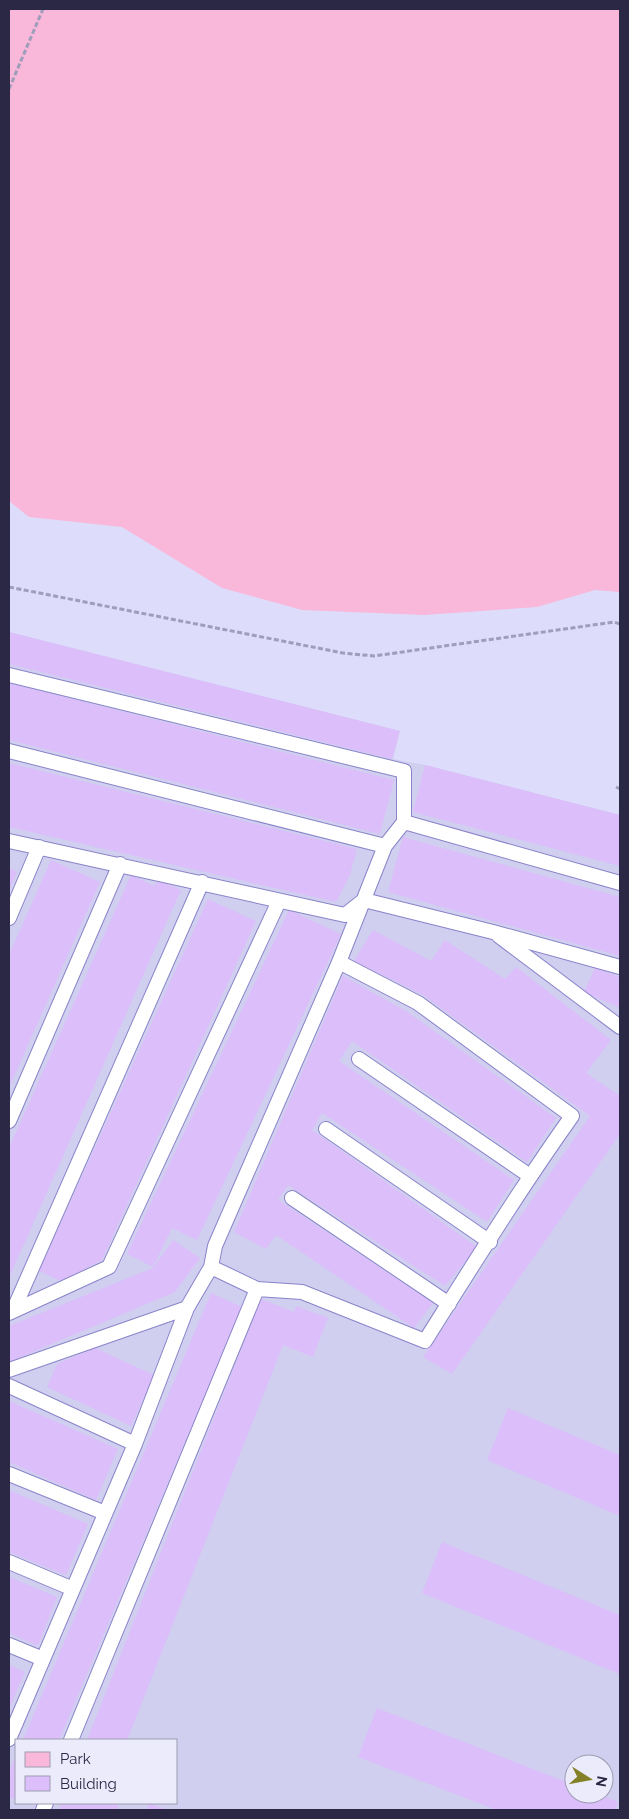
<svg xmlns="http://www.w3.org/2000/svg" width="629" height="1819" font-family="Raleway,sans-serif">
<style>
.built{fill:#d0cff0;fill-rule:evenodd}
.green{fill:#f9b7da}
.building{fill:#dbbefa}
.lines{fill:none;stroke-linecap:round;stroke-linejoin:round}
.lane-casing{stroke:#8984c9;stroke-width:16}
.path{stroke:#9e9dba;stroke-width:3;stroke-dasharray:5 2.5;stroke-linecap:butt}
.lane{stroke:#fff;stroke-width:14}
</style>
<rect width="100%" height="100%" fill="#ddddfb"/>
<path class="built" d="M9 632 400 731 393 759 425 765 620 815V1810H9ZM16 1740H176V1803H16ZM574 1764H604V1794H574Z"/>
<path class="green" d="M9 9H620V592L595 590 537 607 424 615 302 610 222 588 122 527 29 517 9 501Z"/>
<path class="building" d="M9 632 400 731 392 759 9 664Z
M9 683 394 780 380 834 9 740Z
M9 763 357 849 350 875 336 902 9 827Z
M425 765 620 815V866L413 812Z
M403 837 620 897V956L388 892Z
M51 860 100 882 9 1088V955Z
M9 868 17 872 9 890Z
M131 875 154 886 159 880 181 890 9 1278V1148Z
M208 899 256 921 102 1260 61 1281 39 1271Z
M289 910 341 934 197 1240 172 1228 153 1267 127 1254Z
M373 930 431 961 445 940 505 979 516 967 611 1040 586 1073 620 1096V1134L452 1374 423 1357 590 1116 423 995 354 961Z
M595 968 620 977V1008L584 992Z
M343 976 406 1011 556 1118 527 1162 352 1041 339 1061 514 1180 487 1222 322 1113 312 1130 477 1247 445 1286 288 1185 278 1200 433 1303 414 1328 276 1235 266 1249 234 1232Z
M173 1240 200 1258 175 1292 9 1362V1326L153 1268Z
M211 1293 242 1307 59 1740H23Z
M261 1299 294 1312 296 1306 328 1318 313 1357 283 1345 127 1740H87Z
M95 1348 154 1375 131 1426 47 1387 57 1364Z
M9 1401 118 1449 96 1500 9 1462Z
M508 1408 620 1455V1516L487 1460Z
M9 1490 88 1524 66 1575 9 1552Z
M442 1542 620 1615V1674L422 1593Z
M9 1577 57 1597 38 1646 9 1633Z
M9 1665 25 1672 9 1709Z
M377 1708 574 1785V1794H598L618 1802 615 1810H497L358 1757Z
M16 1755V1800L9 1797V1773Z
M62 1803H110L119 1806 117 1810H59Z
M149 1803 168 1810H147Z"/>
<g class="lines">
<defs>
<path id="lane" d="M9 675 404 771V822L385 846 339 962 215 1246 211 1267
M9 751 385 846
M404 822 620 883
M9 841 345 915 364 900 493 932 620 967
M9 918 39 847
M499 936 620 1027
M359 1059 530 1176
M9 1121 120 864
M326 1129 490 1242
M292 1198 449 1304
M13 1311 202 882
M9 1313 109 1267 279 901
M9 1370 187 1308
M9 1386 135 1444
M9 1474 105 1513
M9 1562 73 1589
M9 1645 43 1659
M9 1739 135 1444 187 1308 211 1267 257 1289 302 1292 425 1341C473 1265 520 1189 572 1116L418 1003 339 962
M71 1740 257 1289
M43 1810 46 1803"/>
</defs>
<use href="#lane" class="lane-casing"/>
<path class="path" d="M9 89 43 9
M9 587 343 653 374 656 614 622 620 624
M616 787 620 789"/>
<use href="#lane" class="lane"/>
</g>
<rect width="629" height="1819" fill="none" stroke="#2a2844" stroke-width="20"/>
<rect x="15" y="1739" width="162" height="65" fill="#ecebfb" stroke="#9e9db2"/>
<rect x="25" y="1752" width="25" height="15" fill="#f9b7da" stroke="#9e9db2"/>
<text x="60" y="1764" font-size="15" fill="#2a2844">Park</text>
<rect x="25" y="1776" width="25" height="15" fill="#dbbefa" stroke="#9e9db2"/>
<text x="60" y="1789" font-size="15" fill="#2a2844">Building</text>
<g transform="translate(589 1779) rotate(101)"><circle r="24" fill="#ecebfb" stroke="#9e9db2"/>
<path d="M0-4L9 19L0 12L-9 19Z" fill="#848027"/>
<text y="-8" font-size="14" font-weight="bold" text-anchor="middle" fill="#2a2844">N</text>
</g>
</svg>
